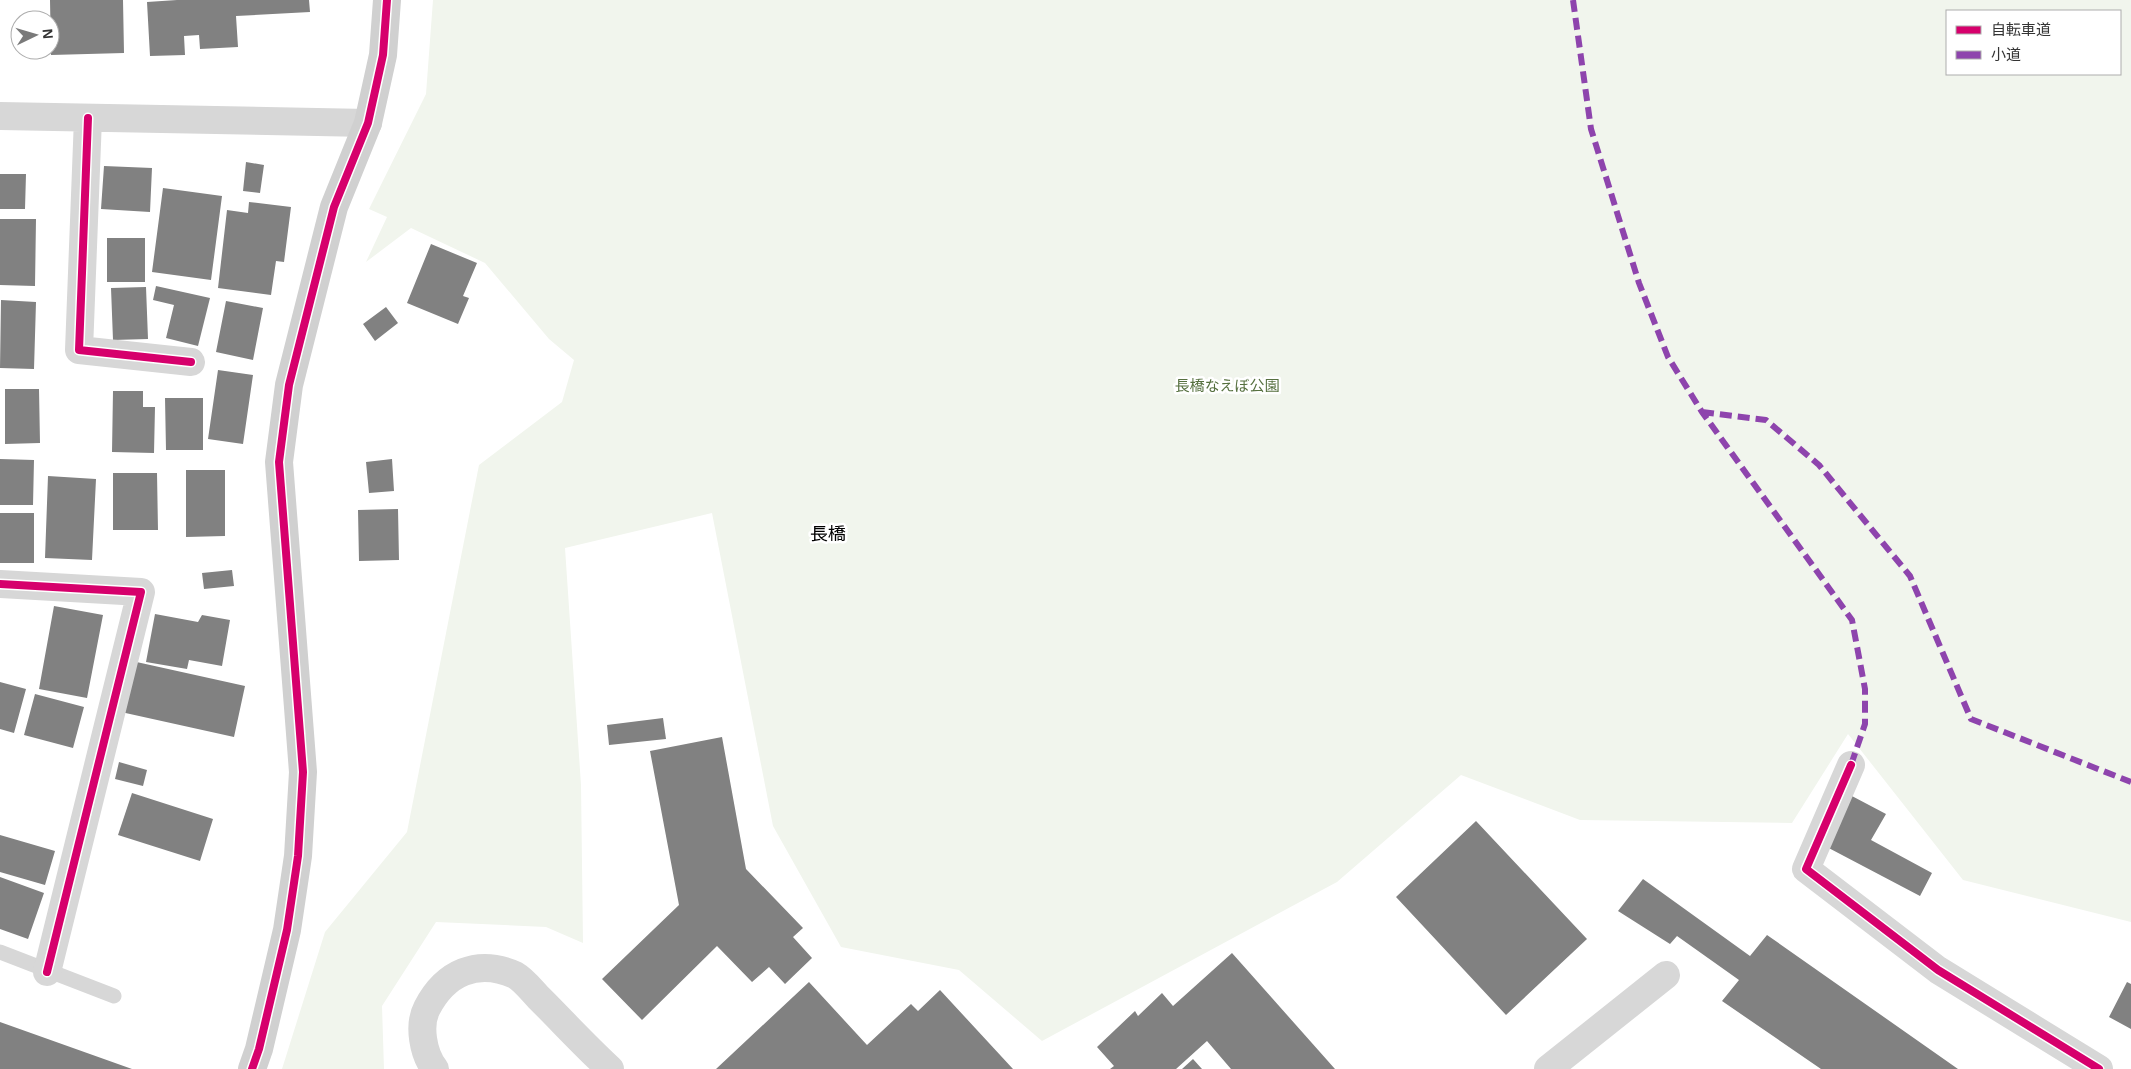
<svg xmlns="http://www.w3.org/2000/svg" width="2131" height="1069" font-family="Helvetica,'Noto Sans JP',sans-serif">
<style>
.green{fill:#f1f5ed;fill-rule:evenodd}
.building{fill:#818181}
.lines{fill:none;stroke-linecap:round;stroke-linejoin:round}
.lane{stroke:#d7d7d7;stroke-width:15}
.street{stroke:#d7d7d7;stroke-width:28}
.secondary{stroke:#d0d0d0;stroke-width:28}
.quiet{stroke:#8e44ad;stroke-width:6;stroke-dasharray:12 6;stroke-linecap:butt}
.cycleway-casing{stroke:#fff;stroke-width:11}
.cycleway{stroke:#d6006c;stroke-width:8}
.labels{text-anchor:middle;stroke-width:5;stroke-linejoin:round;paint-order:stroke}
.park-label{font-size:15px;fill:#56703f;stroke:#fff}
.quarter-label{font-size:18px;fill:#000;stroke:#fff}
</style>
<rect width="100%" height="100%" fill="#fff"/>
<path class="green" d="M433 0H2131V922L1963 880 1848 734 1792 823 1580 820 1461 775 1337 882 1042 1041 959 970 841 947 773 826 712 513 565 548 581 785 583 943 546 927 436 922 382 1006 384 1069H282L325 932 407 832 479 465 562 402 574 360 549 339 485 263 411 228 366 262 387 217 369 209 426 94ZM1947 11H2120V74H1947Z"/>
<path class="building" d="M50 0H123L124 53 51 55Z
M177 0H309L310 12 236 16 238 47 200 49 199 35 184 36 185 55 150 56 147 2Z
M246 162 264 165 260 193 243 191Z
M104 166 152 168 150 212 101 209Z
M0 174H26L25 209H0Z
M163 188 222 196 211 280 152 272Z
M249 202 291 207 284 262 276 261 271 295 218 288 227 210 248 213Z
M0 219H36L35 286 0 285Z
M107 238H145V282H107Z
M431 244 477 263 463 296 469 298 458 324 407 303Z
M156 286 210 298 198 346 166 338 174 305 153 300Z
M146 287 148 339 113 340 111 288Z
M1 300 36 302 34 369 0 368Z
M226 301 263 308 253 360 216 352Z
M386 307 398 323 375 341 363 324Z
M218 370 253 375 243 444 208 439Z
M5 389H39L40 443 5 444Z
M113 391H143V407H155L154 453 112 452Z
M165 398H203V450H166Z
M0 459 34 460 33 505H0Z
M392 459 394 491 369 493 366 462Z
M186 470H225V536L186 537Z
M113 473H157L158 530H113Z
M48 476 96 479 92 560 45 558Z
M398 509 399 560 359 561 358 510Z
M0 513H34V563H0Z
M232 570 234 586 204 589 202 573Z
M54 606 103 615 87 698 39 689Z
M155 614 198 622 202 615 230 620 222 666 189 660 187 669 146 662Z
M132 661 245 686 234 737 121 712Z
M0 682 26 689 14 733 0 729Z
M35 694 84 707 73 748 24 735Z
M663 718 666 739 609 745 607 725Z
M722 737 746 869 803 928 793 937 812 958 785 984 769 967 752 982 717 946 642 1020 602 979 679 905 650 751Z
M119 762 147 770 143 786 115 779Z
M132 793 213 819 200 861 118 835Z
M1850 795 1886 814 1871 840 1932 873 1920 896 1823 845Z
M1476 821 1587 939 1506 1015 1396 897Z
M0 835 55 851 45 885 0 872Z
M0 877 44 893 28 939 0 929Z
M1643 879 1750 956 1767 935 1958 1069H1821L1722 1001 1739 980 1677 936 1670 944 1618 911Z
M1232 953 1335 1069H1231L1207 1041 1176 1069H1110L1114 1066 1097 1047 1135 1011 1138 1016 1162 993 1173 1006Z
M809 982 867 1045 911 1004 918 1011 940 990 1013 1069H716Z
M2127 982 2131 984V1029L2109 1017Z
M0 1022 132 1069H0Z
M1193 1059 1202 1069H1182Z"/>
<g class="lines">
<path class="lane" d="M0 952 114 996"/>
<path class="street" d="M0 116 368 123
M88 118 79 350 191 362
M0 584 141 592 47 972
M1851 765 1806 869 1938 970 2099 1069
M435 1069C423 1054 418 1025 427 1008 445 973 477 958 515 975 524 980 533 992 540 999 563 1022 586 1047 610 1069
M1548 1069 1666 975"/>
<path class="secondary" d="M252 1069 259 1049 287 930 298 856 303 772 279 462 289 385 334 207 368 123 383 55 387 0"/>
<path class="quiet" d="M1573 0 1591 129 1639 283 1668 357 1702 412 1852 620 1865 689V724L1851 765
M1702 412 1766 420 1819 465 1910 576 1971 719 2131 782"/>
<defs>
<path id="cycleway" d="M88 118 79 350 191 362
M0 584 141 592 47 972
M1851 765 1806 869 1938 970 2099 1069
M252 1069 259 1049 287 930 298 856 303 772 279 462 289 385 334 207 368 123 383 55 387 0"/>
</defs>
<use href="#cycleway" class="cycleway-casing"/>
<use href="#cycleway" class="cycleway"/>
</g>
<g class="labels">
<g class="park-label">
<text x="1227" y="391">長橋なえぼ公園</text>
</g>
<g class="quarter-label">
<text x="828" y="540">長橋</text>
</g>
</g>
<rect x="1946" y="10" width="175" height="65" fill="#ffffff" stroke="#adadad"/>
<rect x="1956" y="26" width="25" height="8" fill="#d6006c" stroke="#adadad"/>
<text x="1991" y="35" font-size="15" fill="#333333">自転車道</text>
<rect x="1956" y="51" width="25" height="8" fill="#8e44ad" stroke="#adadad"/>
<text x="1991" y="60" font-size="15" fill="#333333">小道</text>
<g transform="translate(35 35) rotate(85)"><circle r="24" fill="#ffffff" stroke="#adadad"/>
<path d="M0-4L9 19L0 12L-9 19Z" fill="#7a7a7a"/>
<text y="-8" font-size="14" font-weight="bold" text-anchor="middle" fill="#333333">N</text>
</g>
</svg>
